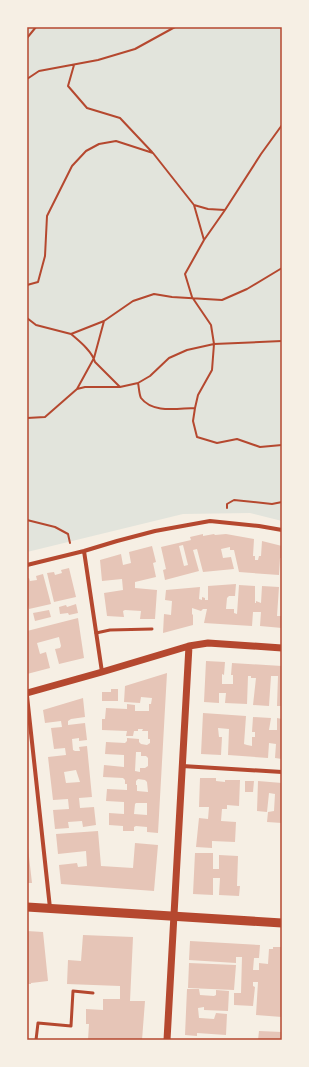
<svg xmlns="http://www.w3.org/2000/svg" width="309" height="1067" font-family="Montserrat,sans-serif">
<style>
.green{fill:#e2e4dc}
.building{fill:#e6c5b7;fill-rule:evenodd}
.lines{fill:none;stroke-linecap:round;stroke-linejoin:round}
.path{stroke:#b5482f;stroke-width:2}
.service{stroke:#b5482f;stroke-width:3}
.minor{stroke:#b5482f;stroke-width:4}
.tertiary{stroke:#b5482f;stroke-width:7}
.primary{stroke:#b5482f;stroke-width:9}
.neatline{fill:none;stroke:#b5482f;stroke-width:1.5}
</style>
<rect width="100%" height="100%" fill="#f6efe4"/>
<path class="green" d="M27 27H282V521L250 513 183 514 27 552Z"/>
<path class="building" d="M203 534V536L214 534 215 535 226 534 254 539 253 556H255V560H258L259 556H261L262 541 282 546V558H280L279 575 239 572 234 550H230V547L221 549 223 558 231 557 234 569 203 572 197 549 193 550 199 571 165 580 163 570 166 569 161 547 191 540 190 537ZM183 545 188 565 184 566 179 546Z
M152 546 156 562 153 563 156 577 135 582V588L157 590 155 619H140L141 611 125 610 123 611 124 617 107 616 104 593 123 590 122 579 102 581 100 560 121 554 123 565 131 563 129 552Z
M69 568 76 597 54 602 47 573 54 572 55 575 62 573 61 570Z
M43 574 51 604 29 609 27 601V578H29L30 581 37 580 36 576Z
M236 584 235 596H229L227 598 226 609H234V613L237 614 239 585 255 586V603H256V601L261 603 262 586 279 587 277 616H282V628L260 626 261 612H253L252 626 204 623 207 609H203L201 611 192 608V614L193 615V625L163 633 164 614 171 615 172 601 165 600 166 590 200 587 199 599 202 600V597L205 598V600H208V586Z
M76 604 78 613 69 615 68 613 60 614 59 607 66 605 67 607Z
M49 610 51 617 35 621 33 613Z
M78 618 84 658 59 664 55 649 60 648 61 646 59 637 37 643 40 654 46 652 50 668 27 674V661H28L27 655V631Z
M206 661 225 662 224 675 222 674V684H233V675H231L232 663 282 666V706H277L278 676H271L269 706 253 705 256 678H251V676H248L247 704 225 703 226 693H219V703L204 702Z
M167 673 158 833 147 832V827L136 826 134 827V831H123V826L109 825V813L124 814V802L106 801 107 789 127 790V784H125V780L123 778 103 777 104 765 124 767V755L105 754 106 742 125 743 127 741V738L139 739V742L141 744 147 745 150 743V739H148V731H142L143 729H138V731H134L133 736H126L127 731 102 730V719H105L106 708 127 709V704L135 705V711H149V704H151L152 698 141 697 140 703 124 702 125 686ZM136 752H141V756H146L148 758V766L145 768H140V772L135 771ZM138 779 145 780 147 782 148 792 137 791V785H136V781ZM136 803H147V815L134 814 135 804Z
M111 689H118V701H102V692H111Z
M83 698 85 717 71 719 68 721V725L85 723 87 740 79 741V738L72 739 73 750 75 751H80L79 747 87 746 92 797 79 798 80 808 94 807 96 825 83 827 82 821 68 822 69 828 55 829 53 810 69 809 68 799 53 800 48 757 66 755 65 748 54 749 51 728 62 727 61 721 45 723 43 710ZM76 770 80 782 66 783 64 772Z
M203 713 246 716 244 744 247 745 252 746V737H255V732H252L253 717 271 718 269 730H277V718L282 719V759L275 758 276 744 269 743 268 758 228 755 229 729 218 728 219 737H222L221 755 201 754Z
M200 778H216V781L225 782V780H240L239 806 227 805V809H222L221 821 236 822 235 842 212 841V848L196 847 199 818 208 819 209 807H199Z
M245 781H254L253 792H245Z
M258 781 282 783V823L267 822 268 812 274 811 275 794 269 793 267 812 257 811Z
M98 831 101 866 133 868 135 843 158 845 154 891 61 884 59 865 77 863 78 867 87 866 86 851 58 854 56 834Z
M27 848H28L32 883H27Z
M195 853H213V869H219V855L238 856 237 886H240L239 896 219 895 220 878H213V895L193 894Z
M27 931 43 932 48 981 31 983V984H27Z
M83 935 133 937 130 1001H145L142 1040H88L89 1024H86V1009L103 1010V999H120V986L67 984 68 960 81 961Z
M190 941 260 945 259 958H254L253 970H259V963L268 964 269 949H273V947H282V1017L256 1015 258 982H253V986L255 987 253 1006 234 1005V993H241L242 957H236V963L189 960Z
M189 963 236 965 234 990 188 988Z
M187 989H199L200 995 214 996 216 995V990L229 991 228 1011 204 1010V1007L198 1008 199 1018H200L214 1019 216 1013 227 1014 226 1035 197 1033V1036L185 1035Z
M259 1031 282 1032V1040H258Z"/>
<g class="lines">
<path class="path" d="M27 38 36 27
M74 65 68 86 87 108 120 118 152 152
M27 79 39 71 98 60 135 49 175 27
M282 125 261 154 225 210 204 240 185 274 192 297 211 325 214 344 212 370 198 395 195 408 193 421 197 437 217 443 237 439 260 447 282 445
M194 205 208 209 225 210
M27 285 38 282 45 256 47 216 72 166 86 151 99 144 116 141 153 153 194 205 204 240
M27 318 36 325 71 334 104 321 133 301 154 294 172 297 222 300 247 289 282 268
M71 334C79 341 92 351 95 362L120 387
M138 383C139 387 139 394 141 398 153 414 179 408 195 408
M77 389 94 358 104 321
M27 418 45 417 77 389 85 387H120L138 383 150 376 169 358 187 350 214 344 282 341
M227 508V504L234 500 272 504 282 502
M27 520 55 527 68 534 70 543"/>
<path class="service" d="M96 633 110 630 152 629
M36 1040 38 1023 71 1026 73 991 93 993"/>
<path class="minor" d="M84 551 102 672
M27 565 84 551 117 541 155 531 210 521 259 526 282 530
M27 696 50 908
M182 766 282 772"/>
<path class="tertiary" d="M27 693 102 672 189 646 208 643 282 648
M167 1040 189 646"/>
<path class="primary" d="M27 907 282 923"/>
</g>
<rect width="309" height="1067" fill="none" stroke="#f6efe4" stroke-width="56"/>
<rect x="28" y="28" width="253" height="1011" class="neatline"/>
</svg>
